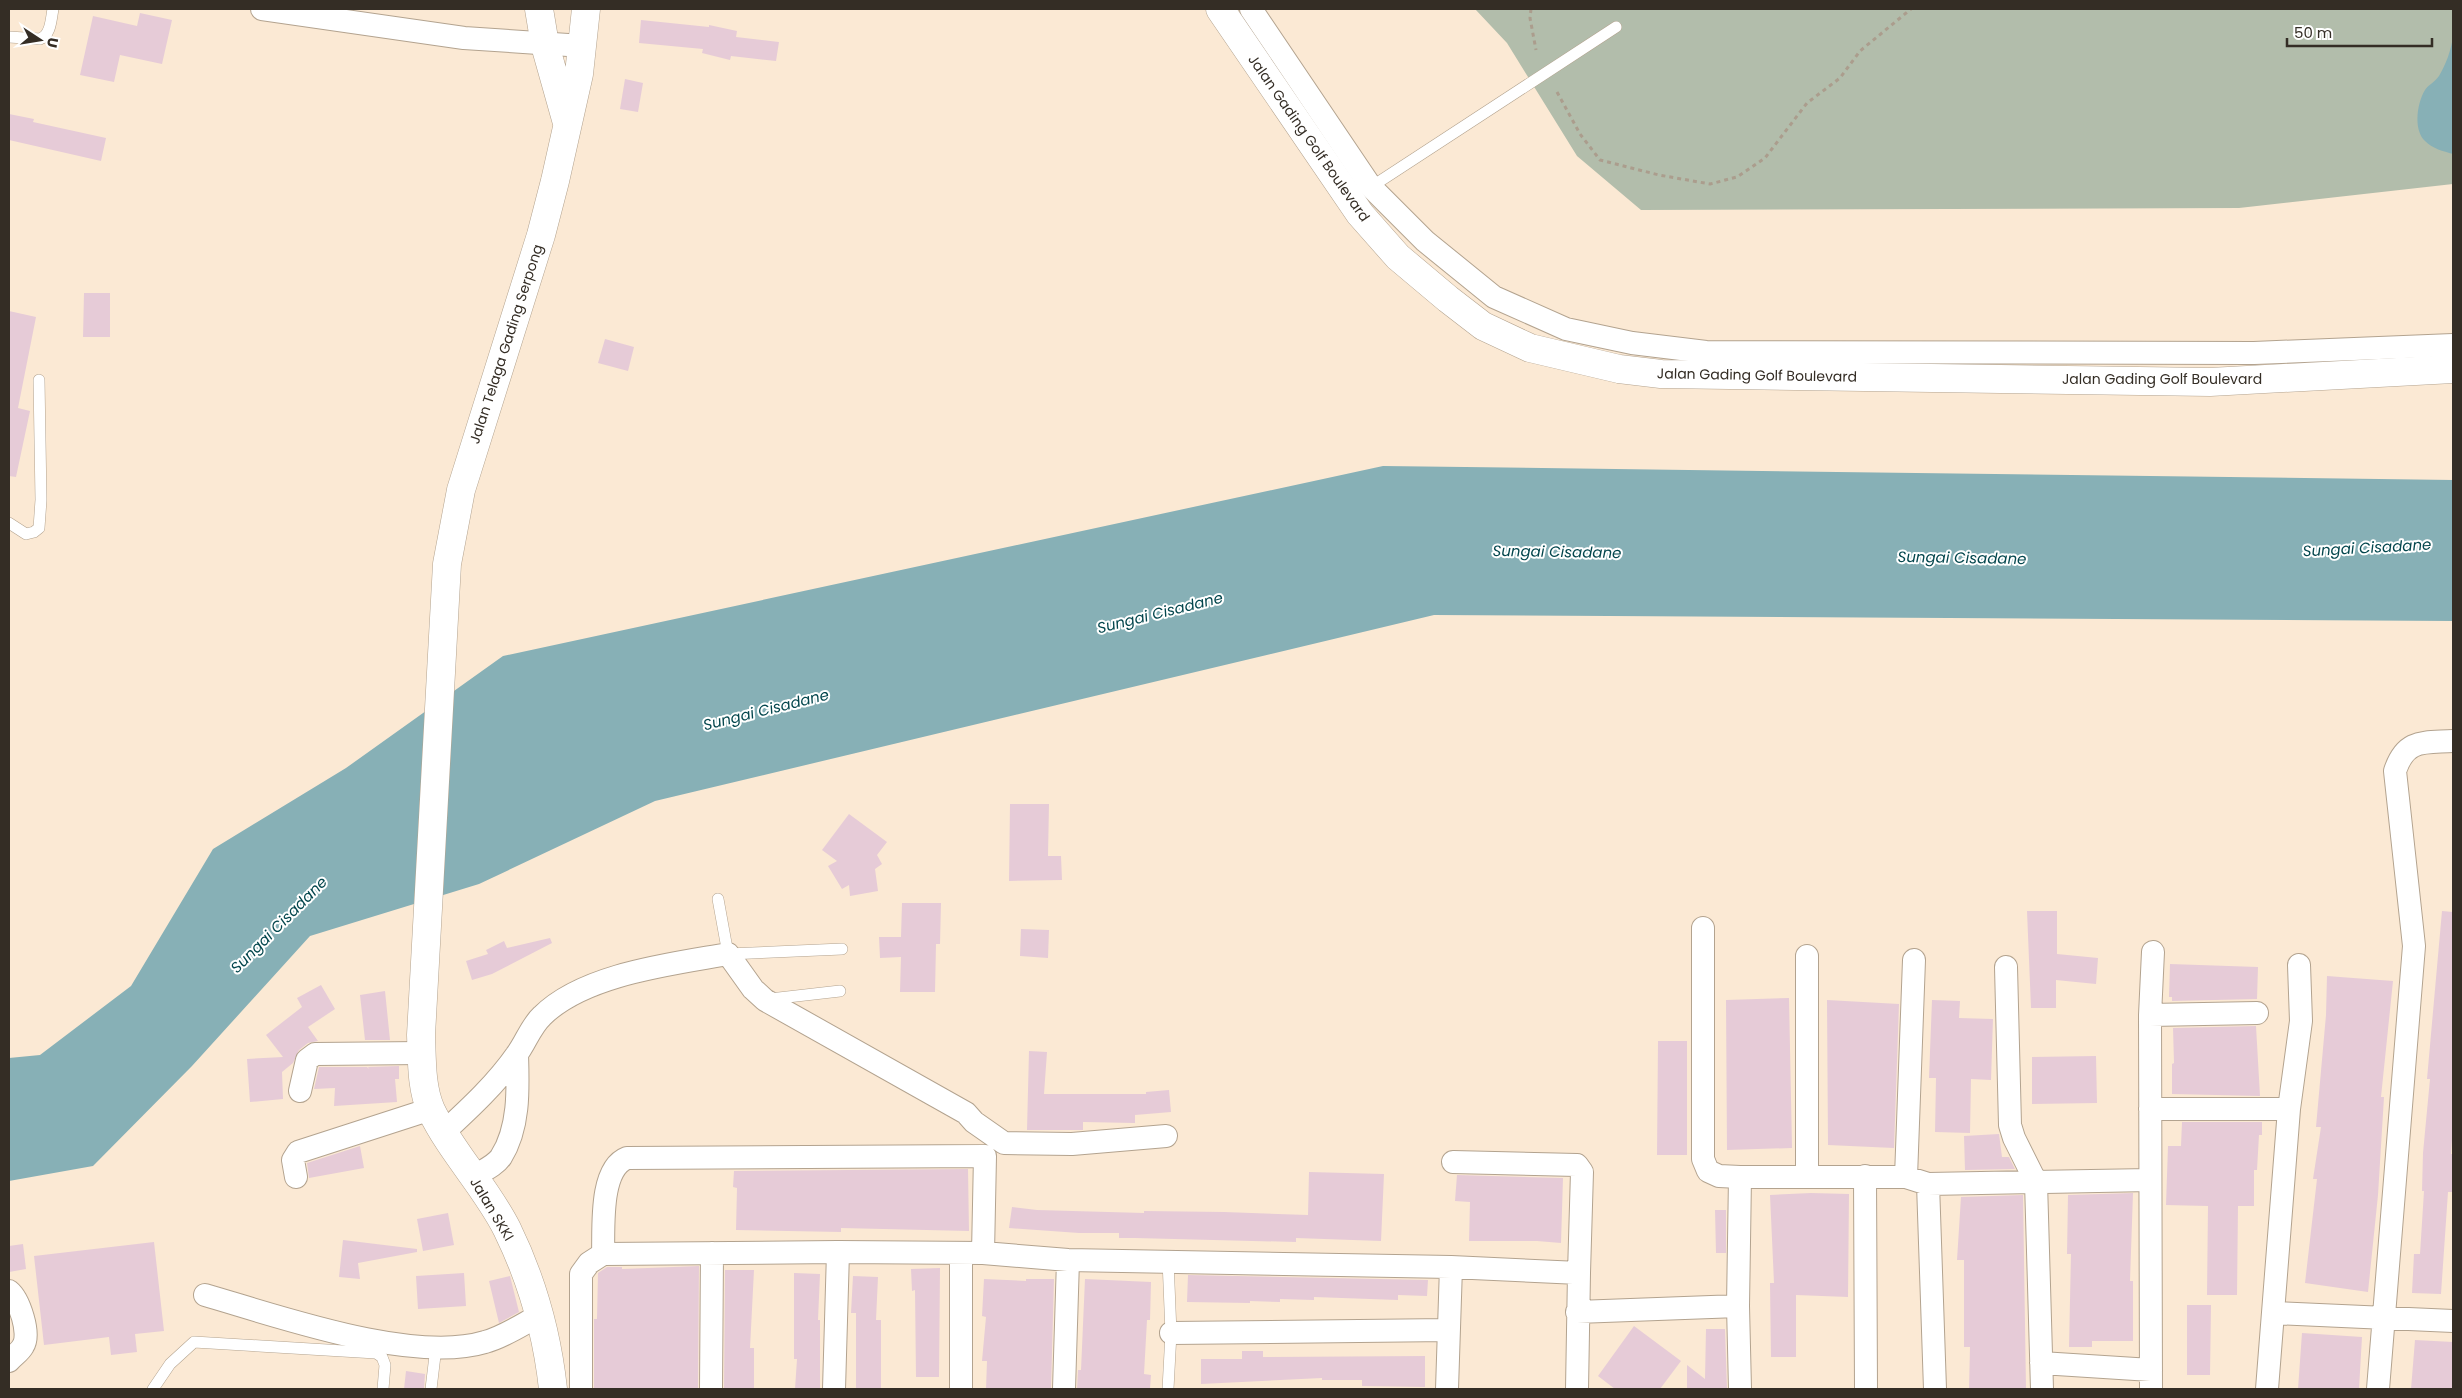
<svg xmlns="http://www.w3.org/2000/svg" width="2462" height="1398" font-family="Poppins,sans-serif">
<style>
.green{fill:#b2bdab}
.water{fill:#87b0b6}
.building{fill:#e6cbd7}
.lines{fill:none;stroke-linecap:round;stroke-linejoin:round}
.service-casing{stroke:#b3a38f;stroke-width:12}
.minor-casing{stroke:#b3a38f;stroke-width:24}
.secondary-casing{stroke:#b3a38f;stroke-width:29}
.path{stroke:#ab9d8d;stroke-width:3;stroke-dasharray:4 4;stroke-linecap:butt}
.service{stroke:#fff;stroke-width:11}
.minor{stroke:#fff;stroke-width:22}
.secondary{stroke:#fff;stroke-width:28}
.labels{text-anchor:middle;stroke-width:4;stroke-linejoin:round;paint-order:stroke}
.street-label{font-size:14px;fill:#342d25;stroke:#fff}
.water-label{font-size:15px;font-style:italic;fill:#03464d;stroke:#fff}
</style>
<rect width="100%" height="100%" fill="#fbe9d4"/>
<path class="green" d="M1475 9H2453V184L2239 208 1641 210 1577 156 1507 43Z"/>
<path class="water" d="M2453 36V154C2443 151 2433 149 2425 141 2413 130 2417 103 2425 90 2428 85 2435 82 2439 76 2446 64 2451 51 2453 36Z
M1383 466 2453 480V621L1434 615 655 801 479 884 310 936 192 1066 93 1166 9 1181V1058L40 1055 131 986 213 849 346 768 503 656Z"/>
<path class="building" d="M140 13 172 20 162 64 120 55 114 82 80 75 93 16 137 26Z
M641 20 709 27V25L737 31 736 37 779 42 776 61 731 56 730 60 702 53 703 49 639 43Z
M625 79 643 83 638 112 620 109Z
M9 114 34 119 33 122 106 138 101 161 9 140Z
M84 293H110V337H83Z
M9 311 36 317 18 408 30 411 16 477 9 476Z
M605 339 634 347 628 371 598 363Z
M1010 804H1049L1048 856H1061L1062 880 1009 881Z
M849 814 887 842 877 855 882 864 875 869 878 891 850 896 849 885 842 889 828 866 837 861 822 850Z
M902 903H941L940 944H936L935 992H900L901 957 880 958 879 937H901Z
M2027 911H2057V954L2098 958 2096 984 2056 980V1008H2031Z
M2442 911 2453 912V1125L2451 1154H2453V1159L2452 1192H2448L2441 1294 2412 1293 2414 1254H2420L2424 1191H2422L2423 1153 2430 1079H2427Z
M1021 929 1049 930 1048 958 1020 956Z
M550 938 552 943 492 974 472 980 466 961 488 954 486 950 504 941 507 948Z
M2170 964 2258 967 2257 999 2172 1001V997H2169Z
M2327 976 2393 981 2381 1097H2384L2378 1195 2368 1292 2305 1283 2317 1179H2313L2321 1127H2316L2326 1015Z
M321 985 335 1009 308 1027 318 1041 308 1043 299 1050 293 1063 282 1072 283 1099 250 1102 247 1059 283 1057 266 1035 302 1007 297 998Z
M385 991 390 1040H365L360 995Z
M1789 998 1792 1148 1727 1150 1726 1000Z
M1827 1000 1899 1004 1894 1148 1828 1145Z
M1932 1000 1960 1001 1959 1018 1993 1019 1991 1080 1971 1079 1970 1133 1935 1132 1936 1078H1929Z
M2256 1026 2260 1096 2172 1094V1064L2174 1063 2173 1028Z
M1658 1041H1687V1155H1657Z
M1029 1051 1047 1052 1044 1094H1146V1092L1169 1090 1171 1112 1135 1115V1123L1083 1122V1130H1027Z
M2096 1056 2097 1103 2032 1104V1057Z
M399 1066V1079H395L397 1102 334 1106 335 1088 314 1089 319 1067H367L369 1069 368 1067Z
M2182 1122H2262V1135H2259L2257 1170H2254V1206H2238L2237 1295H2207L2208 1206 2166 1205 2168 1146H2181Z
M1999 1134 2002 1157H2009L2015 1169 1965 1170 1964 1136Z
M360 1146 364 1168 309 1178 307 1163Z
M968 1169 969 1231 841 1228V1232L736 1230 737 1188 733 1187 734 1171Z
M1309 1172 1384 1174 1381 1241 1296 1238V1242L1135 1238H1119V1233H1079L1009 1228 1012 1207 1037 1210 1144 1213V1211L1224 1212 1308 1215Z
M1457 1175 1563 1178 1561 1243 1537 1241H1469L1470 1202 1455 1201Z
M1811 1193 1849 1194 1848 1297 1796 1295V1357H1771L1770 1283H1774L1770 1195Z
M2133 1193 2130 1281H2133V1341H2092V1347H2069L2071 1254H2067L2068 1195Z
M2023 1195 2026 1389H1969L1970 1347H1964V1260H1957L1961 1197Z
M1715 1210H1726V1253H1716Z
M448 1213 454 1245 423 1251 417 1219Z
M343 1240 417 1249V1252L358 1263 360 1279 339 1277Z
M154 1242 164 1331 135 1334 137 1352 111 1355 109 1337 44 1345 34 1256Z
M23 1244 26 1269 9 1272V1246Z
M699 1266 698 1389H594V1319H597L598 1273 607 1267H622V1269Z
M940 1268 939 1377H916L915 1290 912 1291 911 1269Z
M725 1270H754L750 1348H754V1389H724Z
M464 1273 466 1306 418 1309 416 1276Z
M794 1273 820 1274 818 1320H820V1389H795L797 1359H794Z
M1188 1275 1428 1280 1427 1296 1398 1295V1300L1314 1297V1300L1280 1299V1302L1250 1301V1303L1187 1302Z
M510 1276 519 1312 499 1323 489 1281Z
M853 1276 878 1277 876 1320H881V1389H856V1313H851Z
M984 1279 1026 1281V1279H1054L1051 1389H986L987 1361H982L986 1317 982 1316Z
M1085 1279 1151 1282 1150 1320H1147L1144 1374 1151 1375 1150 1389H1077L1078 1370H1081Z
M2187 1305H2211L2210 1375H2187Z
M1634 1326 1681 1361 1660 1389H1615L1598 1376Z
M1706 1329H1725L1727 1389H1687V1365L1705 1379Z
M2302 1333 2362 1337 2359 1389H2298Z
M2415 1340 2453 1342V1389H2411Z
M1242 1351H1263V1357L1425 1356V1387L1362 1386V1380H1322V1378L1201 1384V1359H1242Z
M406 1371 425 1374 424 1389H404Z"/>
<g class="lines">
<defs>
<path id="service" d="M9 37 40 39C51 35 51 19 53 9
M1371 187 1616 27
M9 523 26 534 34 532 39 528 41 500 39 380
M718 899 728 954 842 949
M770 999 840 991
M153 1389 170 1364 194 1342 376 1353 382 1357 385 1365 383 1389
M431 1389 436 1347
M1168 1389 1171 1333 1168 1260"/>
<path id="minor" d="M262 9 464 38 583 46
M1251 9 1371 187 1425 241 1494 297 1566 329 1632 343 1706 352 2254 353 2453 345
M1703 928V1159L1708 1171 1719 1176 1740 1177H1906L1928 1184 2150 1180
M2006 967 2010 1125 2014 1138 2036 1182 2042 1389
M2150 1015 2257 1013
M300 1091 307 1060 315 1054 422 1053
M2150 1109H2289
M444 1132C470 1108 497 1083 517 1054 526 1042 531 1026 542 1016 584 974 672 964 728 954L753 989 765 1000 966 1113 974 1122 1004 1143 1072 1144 1166 1136
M1453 1162 1577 1165 1582 1172 1579 1273
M1807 1176V956
M1865 1176 1866 1389
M296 1177 293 1160 298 1152 431 1109
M473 1177C482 1171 495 1166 501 1157 520 1127 518 1087 517 1054
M1740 1177 1738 1306 1740 1389
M1906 1177 1914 960
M1928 1184 1935 1389
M983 1253 985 1156 627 1158C599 1169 604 1229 603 1254L838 1252 983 1253 1068 1260 1451 1267 1579 1273 1577 1389
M961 1254V1389
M9 1291C19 1299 31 1334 23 1346 20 1352 13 1356 9 1361
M205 1295C278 1316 413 1364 485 1342 504 1337 523 1324 540 1315
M1577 1312 1738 1306
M2274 1313 2453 1321
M1171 1333 1448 1330
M2041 1363 2151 1370
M581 1389V1274L589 1263 603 1254
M711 1389 712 1253
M834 1389 838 1252
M1064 1389 1068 1260
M1447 1389 1451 1267
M2151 1389 2150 1015 2153 952
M2267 1389 2289 1109 2301 1021 2299 965
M2378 1389 2414 946 2395 771C2406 738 2424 743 2453 741"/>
<path id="secondary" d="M539 9 545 45 567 123
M1220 9 1360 214 1398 257 1448 299 1483 326 1530 348 1619 369 1661 374 2210 382 2453 369
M553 1389C547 1333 532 1280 507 1229 486 1187 451 1152 431 1110 421 1088 422 1059 421 1035L447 564 461 490 541 235 555 181 579 74 586 9"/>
</defs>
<use href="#service" class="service-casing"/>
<use href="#minor" class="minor-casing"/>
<use href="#secondary" class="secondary-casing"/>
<path class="path" d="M1531 9 1530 18 1536 50
M1557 92 1580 134 1600 160 1659 175 1710 184 1737 177 1765 158 1807 103 1840 78 1860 51 1911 9"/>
<use href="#service" class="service"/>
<use href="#minor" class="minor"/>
<use href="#secondary" class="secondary"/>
</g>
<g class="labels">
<g class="street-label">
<text transform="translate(1309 138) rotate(55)" y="5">Jalan Gading Golf Boulevard</text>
<text transform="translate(506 344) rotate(-72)" y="5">Jalan Telaga Gading Serpong</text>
<text transform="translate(1757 375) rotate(1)" y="5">Jalan Gading Golf Boulevard</text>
<text x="2162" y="384">Jalan Gading Golf Boulevard</text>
<text transform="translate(492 1209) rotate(59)" y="5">Jalan SKKI</text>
</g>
<g class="water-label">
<text transform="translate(2367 548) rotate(-3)" y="5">Sungai Cisadane</text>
<text transform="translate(1557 552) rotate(1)" y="5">Sungai Cisadane</text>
<text transform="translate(1962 558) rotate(1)" y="5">Sungai Cisadane</text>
<text transform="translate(1160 613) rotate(-14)" y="5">Sungai Cisadane</text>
<text transform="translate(766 710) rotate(-14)" y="5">Sungai Cisadane</text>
<text transform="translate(279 925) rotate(-45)" y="5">Sungai Cisadane</text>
</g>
</g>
<rect width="2462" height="1398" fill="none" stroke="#342d25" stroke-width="20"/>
<g transform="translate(40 40) rotate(102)" stroke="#ffffff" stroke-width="4" paint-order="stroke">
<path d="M0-4L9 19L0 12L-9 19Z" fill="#342d25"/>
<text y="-8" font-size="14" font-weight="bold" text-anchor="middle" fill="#342d25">U</text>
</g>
<path d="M2287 38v8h145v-8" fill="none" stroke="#342d25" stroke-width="2.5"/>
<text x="2294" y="38" font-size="15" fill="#342d25" stroke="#ffffff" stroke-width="4" paint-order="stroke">50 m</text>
</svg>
